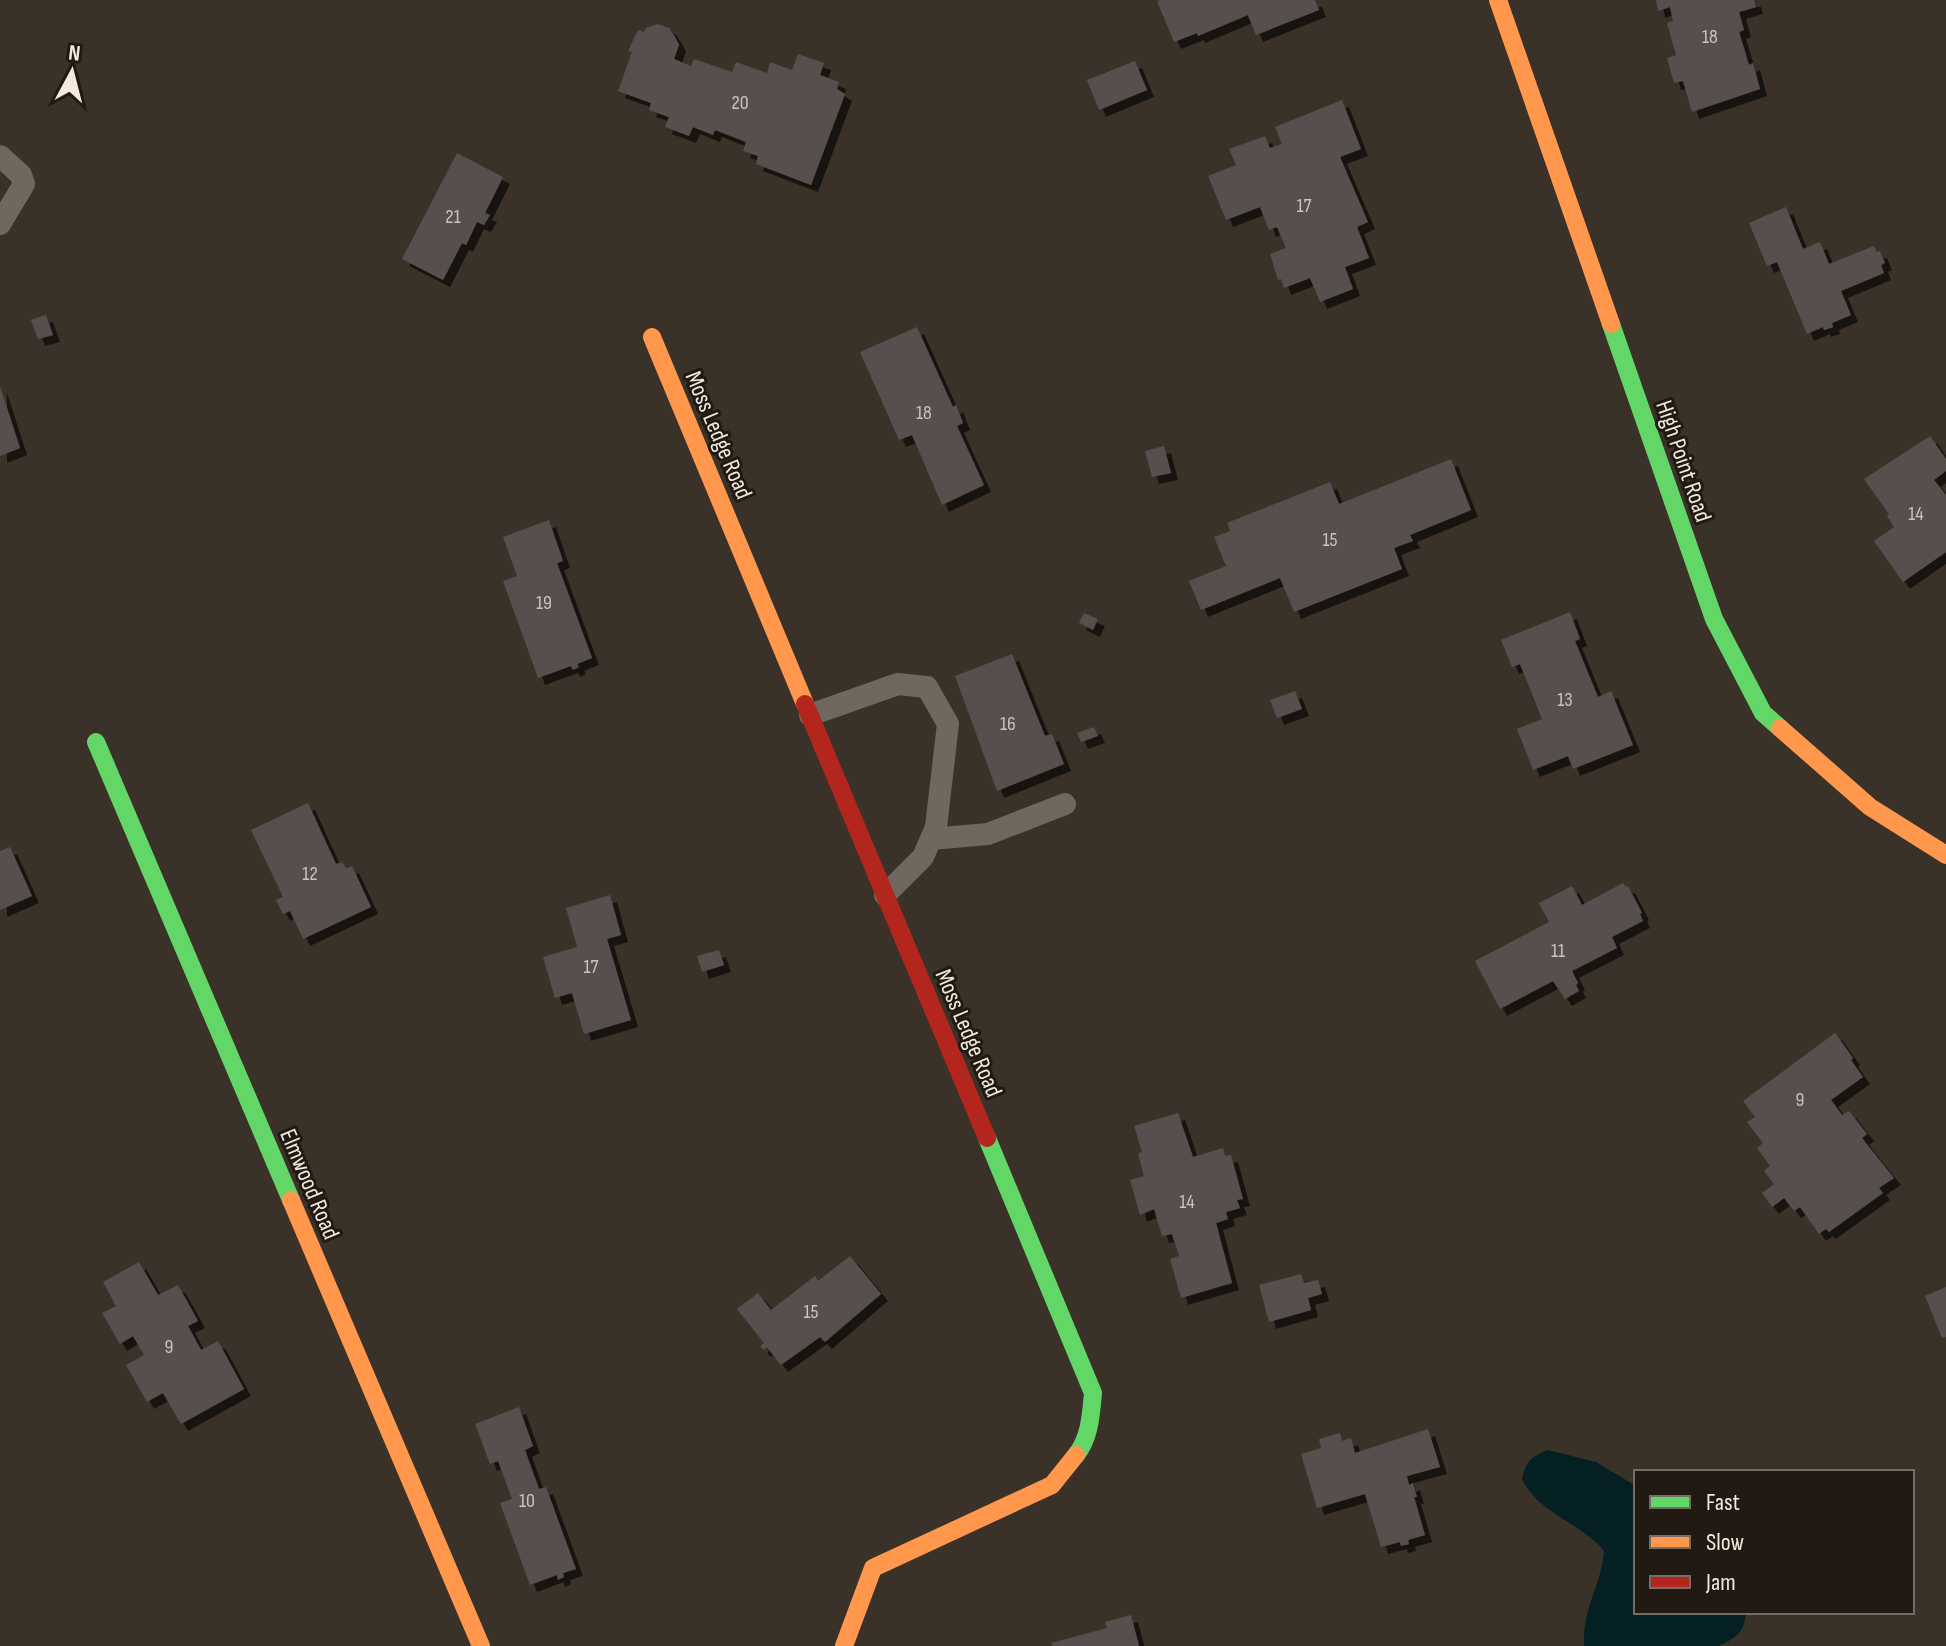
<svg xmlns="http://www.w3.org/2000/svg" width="1946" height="1646" font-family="'Sofia Sans Condensed',sans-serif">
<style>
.water{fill:#052022}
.building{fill:#574f4e;filter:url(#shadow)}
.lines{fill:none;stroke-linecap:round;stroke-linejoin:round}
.lane{stroke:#70675e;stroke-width:22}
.fast{stroke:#63d668;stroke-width:18}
.slow{stroke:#ff974d;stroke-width:18}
.jam{stroke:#b3261e;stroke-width:18}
.labels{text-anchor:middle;stroke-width:6;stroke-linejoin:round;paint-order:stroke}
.number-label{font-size:20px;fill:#cdc2bc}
.street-label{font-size:24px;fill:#f4e9e0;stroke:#211a13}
</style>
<defs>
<filter id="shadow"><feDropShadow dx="7" dy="7" stdDeviation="0" flood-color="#0009"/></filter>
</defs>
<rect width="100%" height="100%" fill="#3a3128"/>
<path class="water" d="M1548 1450 1596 1462 1636 1486V1612H1746C1744 1633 1737 1637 1719 1646H1584C1582 1607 1601 1588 1604 1551 1582 1523 1538 1513 1522 1479 1525 1462 1533 1455 1548 1450Z"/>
<path class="building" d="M1161 0H1315L1319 10 1256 35 1248 15 1198 36 1197 33 1174 42 1157 1Z
M1656 0H1754L1756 7 1739 12 1744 30 1739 32 1749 65 1753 63 1760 89 1692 112 1683 81 1674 83 1667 58 1676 55 1667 23 1673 21 1670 7 1658 11Z
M657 24 669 28 675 37 679 45 674 59 691 66 694 59 732 72 736 62 767 73 770 62 792 70 798 54 824 63 820 75 839 82 837 89 845 94 811 185 756 164 758 156 743 151 746 142 715 130 713 135 693 127 689 136 665 127 669 117 649 110 651 103 618 91 632 52 628 51 638 30 644 32 646 28Z
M1135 61 1147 90 1099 110 1087 80Z
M1342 100 1361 149 1340 157 1368 222 1357 227 1369 258 1345 267 1353 289 1320 302 1310 278 1284 288 1281 279 1278 280 1270 254 1286 248 1277 227 1269 230 1260 207 1226 220 1208 176 1236 165 1229 149 1265 136 1270 148 1282 144 1275 127Z
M457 153 503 177 485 213 490 215 484 225 477 222 466 245 462 243 443 280 402 259Z
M1786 207 1803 249 1820 242 1829 264 1874 246 1877 252 1880 251 1885 263 1881 265 1884 273 1841 291 1851 315 1832 323 1833 327 1824 330 1823 327 1807 334 1777 262 1767 266 1749 223Z
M46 315 53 335 38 339 31 320Z
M917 327 953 407 956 405 963 423 957 426 984 485 942 505 912 435 899 440 860 352Z
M0 386 20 448 0 456Z
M1930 436 1946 459V471L1934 480 1946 495V552L1903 582 1874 541 1894 527 1887 516 1889 514 1864 479Z
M1164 446 1171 473 1152 477 1145 451Z
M1451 459 1471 510 1410 535 1413 541 1394 548 1402 569 1294 612 1280 578 1201 610 1189 581 1226 566 1214 537 1230 531 1227 523 1330 482 1339 504Z
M549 520 563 561 557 563 592 658 577 664 579 667 573 670 571 666 538 678 503 581 517 576 503 537Z
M1570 612 1580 639 1575 641 1598 697 1611 691 1633 745 1573 769 1568 756 1533 770 1517 729 1542 719 1520 664 1512 667 1501 640Z
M1084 613 1098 619 1093 630 1079 623Z
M1012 654 1045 736 1052 734 1064 764 997 791 955 676Z
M1295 691 1302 709 1277 718 1270 700Z
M1094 727 1098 736 1081 742 1077 733Z
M308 803 336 864 342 862 346 868 352 866 371 907 303 939 290 911 283 914 276 900 283 897 251 830Z
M10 847 32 896 0 910V851Z
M1623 883 1626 887 1628 886 1642 913 1640 914 1643 921 1612 937 1617 948 1572 971 1578 983 1576 985 1579 991 1565 999 1553 981 1500 1009 1475 961 1549 922 1539 903 1572 886 1582 905Z
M610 895 621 935 607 939 631 1020 584 1034 572 993 555 998 543 957 577 947 566 908Z
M719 950 724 965 702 972 697 956Z
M1835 1033 1853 1058 1851 1060 1863 1077 1831 1100 1842 1115 1849 1111 1867 1134 1862 1138 1894 1178 1879 1188 1883 1193 1829 1232 1826 1229 1819 1234 1800 1207 1794 1211 1784 1198 1772 1207 1762 1193 1774 1184 1764 1171 1770 1166 1757 1148 1763 1143 1747 1122 1755 1117 1743 1101Z
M1178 1113 1193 1157 1223 1148 1225 1156 1231 1155 1243 1199 1237 1200 1240 1208 1226 1212 1228 1219 1216 1223 1232 1283 1181 1298 1170 1259 1179 1256 1172 1234 1162 1236 1154 1209 1140 1215 1130 1180 1144 1176 1138 1154 1142 1152 1134 1126Z
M850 1256 881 1294 825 1342 820 1337 781 1365 767 1347 764 1350 760 1346 764 1343 737 1309 758 1293 771 1310 815 1276 818 1281Z
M139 1262 158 1295 178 1285 198 1321 188 1326 201 1350 218 1341 244 1389 181 1424 163 1393 147 1402 126 1365 144 1355 133 1336 120 1344 102 1313 116 1306 103 1282Z
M1301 1274 1304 1283 1318 1280 1322 1294 1308 1298 1311 1310 1269 1322 1259 1285Z
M1946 1287V1337L1942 1338 1925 1296Z
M519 1407 533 1446 525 1450 539 1489 546 1487 576 1569 563 1573 564 1577 558 1580 557 1575 530 1585 500 1503 512 1499 498 1461 490 1464 475 1424Z
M1428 1429 1440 1467 1407 1476 1409 1485 1413 1483 1417 1497H1414L1425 1535 1408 1540 1409 1544 1401 1546 1400 1542 1381 1547 1365 1494 1317 1508 1301 1454 1321 1448 1319 1439 1340 1433 1342 1441 1351 1438 1355 1453Z
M1131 1615 1139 1646H1052L1051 1643 1107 1628 1105 1622Z"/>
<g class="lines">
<path class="lane" d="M0 156 21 175 24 184 0 224
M810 715 898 684 927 687 948 724 936 827 923 857 885 895
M931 839 988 834 1065 804"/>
<path class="fast" d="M1611 324 1714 619 1763 713 1780 728
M96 742 291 1200
M987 1138 1093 1393C1091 1414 1090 1438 1076 1455"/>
<path class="slow" d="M1498 0 1611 324
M652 337 805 704
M1780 728 1870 807 1946 855
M291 1200 481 1646
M844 1646 873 1568 1052 1485 1076 1455"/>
<path class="jam" d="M805 704 987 1138"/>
</g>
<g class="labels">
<g class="number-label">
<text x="1710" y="43">18</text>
<text x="740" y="109">20</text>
<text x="1304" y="212">17</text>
<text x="453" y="223">21</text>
<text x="924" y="419">18</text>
<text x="1916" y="520">14</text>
<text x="1330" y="546">15</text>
<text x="544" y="609">19</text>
<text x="1565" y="706">13</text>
<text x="1008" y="730">16</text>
<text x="310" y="880">12</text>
<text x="1558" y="957">11</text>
<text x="591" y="973">17</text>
<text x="1800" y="1106">9</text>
<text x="1187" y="1208">14</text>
<text x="811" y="1318">15</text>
<text x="169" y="1353">9</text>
<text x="527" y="1507">10</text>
</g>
<g class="street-label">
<text transform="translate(719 435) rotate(67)" y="8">Moss Ledge Road</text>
<text transform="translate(1684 461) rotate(71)" y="8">High Point Road</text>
<text transform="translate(969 1033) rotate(67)" y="8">Moss Ledge Road</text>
<text transform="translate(310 1184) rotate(67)" y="8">Elmwood Road</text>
</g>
</g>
<rect x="1634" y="1470" width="280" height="144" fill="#211a13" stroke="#756d65" stroke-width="2"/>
<rect x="1650" y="1496" width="40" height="12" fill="#63d668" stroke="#756d65" stroke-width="2"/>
<text x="1706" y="1510" font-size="24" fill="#f4e9e0">Fast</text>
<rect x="1650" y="1536" width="40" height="12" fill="#ff974d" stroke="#756d65" stroke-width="2"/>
<text x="1706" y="1550" font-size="24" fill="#f4e9e0">Slow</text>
<rect x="1650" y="1576" width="40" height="12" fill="#b3261e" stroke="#756d65" stroke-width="2"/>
<text x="1706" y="1590" font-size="24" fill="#f4e9e0">Jam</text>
<g transform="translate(72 72) rotate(7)" stroke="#211a13" stroke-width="6" paint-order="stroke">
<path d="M0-6L14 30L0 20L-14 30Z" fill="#f4e9e0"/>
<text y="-12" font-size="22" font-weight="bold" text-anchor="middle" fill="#f4e9e0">N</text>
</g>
</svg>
